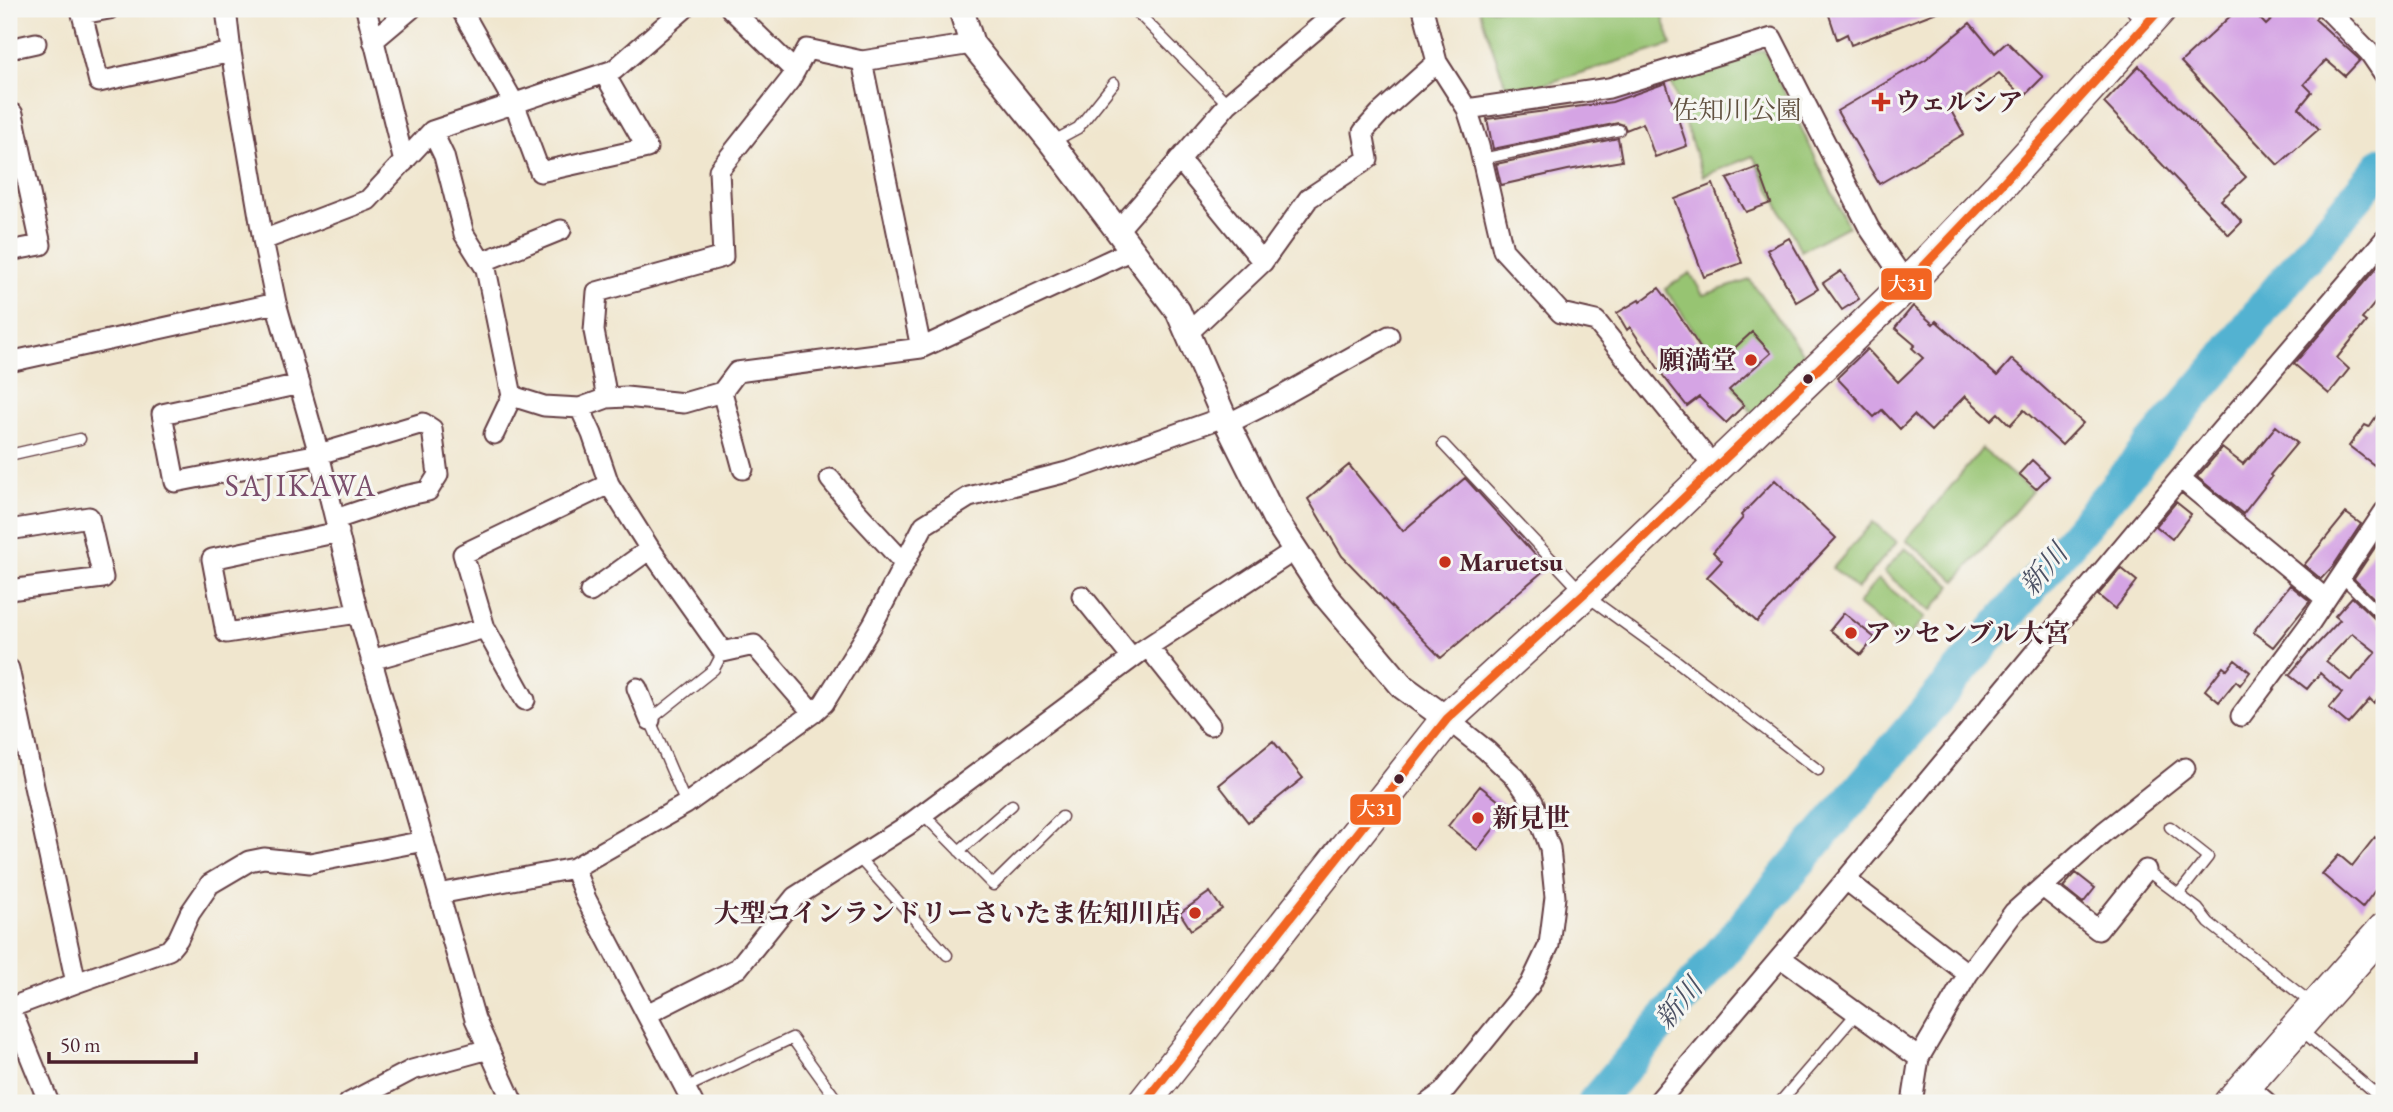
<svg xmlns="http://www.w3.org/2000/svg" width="2393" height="1112" font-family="'EB Garamond','Noto Serif JP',serif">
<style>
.green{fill:#97c472;stroke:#70724e;stroke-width:2}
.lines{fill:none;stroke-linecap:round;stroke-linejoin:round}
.river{stroke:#52b2d1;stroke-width:35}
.building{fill:#d5a4e4;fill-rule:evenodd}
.service-casing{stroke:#633d43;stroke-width:13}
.minor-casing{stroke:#633d43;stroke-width:23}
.tertiary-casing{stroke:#633d43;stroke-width:28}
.primary-casing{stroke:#633d43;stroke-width:35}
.service{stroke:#fff;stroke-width:10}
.minor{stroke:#fff;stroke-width:19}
.tertiary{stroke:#fff;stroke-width:24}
.primary{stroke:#fff;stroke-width:32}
.bus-1-casing{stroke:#f6f6f2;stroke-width:14}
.bus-1{stroke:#f26522;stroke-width:9}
.poi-dot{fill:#c8321e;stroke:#f6f6f2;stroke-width:2.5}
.bus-dot{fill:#4a1f2b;stroke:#f6f6f2;stroke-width:2.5}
.labels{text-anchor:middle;stroke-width:6;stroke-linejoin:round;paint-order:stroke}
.poi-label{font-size:26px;font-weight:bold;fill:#4a1f2b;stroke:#f6f6f2;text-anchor:start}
.park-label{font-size:26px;fill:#615140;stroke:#f6f6f2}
.water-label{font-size:28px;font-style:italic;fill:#4d5265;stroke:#f6f6f2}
.quarter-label{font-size:30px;letter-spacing:2px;fill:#7b4e6c;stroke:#f6f6f2}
.line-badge{stroke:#f6f6f2;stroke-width:2.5}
.badge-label{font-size:19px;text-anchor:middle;font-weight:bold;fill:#fff}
</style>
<rect width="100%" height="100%" fill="#f6f6f2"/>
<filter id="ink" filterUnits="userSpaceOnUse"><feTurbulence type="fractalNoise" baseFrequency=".0143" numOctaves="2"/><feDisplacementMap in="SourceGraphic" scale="14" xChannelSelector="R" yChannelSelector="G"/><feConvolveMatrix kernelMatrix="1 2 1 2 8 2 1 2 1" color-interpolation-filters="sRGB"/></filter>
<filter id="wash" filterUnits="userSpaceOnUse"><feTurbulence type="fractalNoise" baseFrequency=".00686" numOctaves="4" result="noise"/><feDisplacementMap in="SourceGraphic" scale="28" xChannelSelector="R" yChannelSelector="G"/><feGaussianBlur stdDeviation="1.57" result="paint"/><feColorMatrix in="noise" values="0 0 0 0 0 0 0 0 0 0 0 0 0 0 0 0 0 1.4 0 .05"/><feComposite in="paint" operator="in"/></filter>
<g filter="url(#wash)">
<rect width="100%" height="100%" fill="#f0e6ce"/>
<path class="green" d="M1479 9H1661L1671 45 1509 95Z
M1764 50 1848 226 1801 251 1753 156 1703 176 1670 80Z
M1690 273 1703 295 1750 280 1810 364 1755 417 1665 289Z
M1982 449 2032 491 1956 581 1906 540Z
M1873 522 1897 542 1857 589 1833 568Z
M1905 548 1952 586 1931 611 1884 572Z
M1878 579 1925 617 1905 642 1858 604Z"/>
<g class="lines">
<path class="river" d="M1594 1103 2217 368 2268 302 2384 163"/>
</g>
<g id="blocks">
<path class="building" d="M1827 9H1942V10L1851 45 1847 34 1837 39Z
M2238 9H2251L2266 25 2283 9H2315L2317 16 2315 19 2360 60 2345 76 2326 60 2304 84 2312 92 2299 108 2319 129 2278 165 2181 62Z
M1970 23 1995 53 2007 42 2043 77 2023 97 1999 73 1950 109 1964 134 1879 184 1837 111 1926 59Z
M2139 66 2246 177 2221 200 2242 222 2229 235 2104 103Z
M1666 83 1687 146 1655 157 1643 123 1626 130 1624 125 1618 123 1493 149 1487 119 1612 102Z
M1618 138 1622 161 1568 170 1501 185 1496 164Z
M1758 167 1771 203 1746 212 1727 179Z
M1713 184 1742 263 1704 277 1675 199Z
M1789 238 1818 289 1796 302 1767 250Z
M2384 259V292L2362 319 2366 322 2337 358 2349 369 2329 394 2294 364Z
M1841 271 1859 299 1842 310 1823 283Z
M1659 288 1677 312 1713 368 1752 332 1771 353 1729 390 1744 405 1726 423 1699 397 1687 406 1664 377 1630 327 1627 330 1617 313 1639 300 1640 302Z
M1913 306 1933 324 1936 321 1997 376 2012 359 2083 423 2062 445 2024 410 2010 425 1998 413 1991 420 1965 396 1931 431 1914 415 1900 429 1882 410 1874 417 1837 378 1867 349 1898 382 1923 358 1912 348 1915 345 1895 328Z
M2384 405V450L2374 465 2349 446 2365 425 2369 427Z
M2276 426 2297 443 2270 475 2272 477 2243 514 2197 477 2222 448 2243 464 2248 458 2249 459Z
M2032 460 2049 476 2036 489 2019 474Z
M1349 465 1403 531 1465 478 1547 568 1441 658 1342 556 1308 499Z
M1775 480 1836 538 1757 622 1707 577 1722 561 1713 552 1743 518 1741 515Z
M2176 502 2191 514 2172 539 2156 526Z
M2346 513 2361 524 2334 565 2321 579 2304 565Z
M2384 534V608L2354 579Z
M2121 568 2137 581 2115 609 2098 595Z
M2290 585 2310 601 2273 647 2253 632Z
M2352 597 2379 623 2384 625V691L2374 703 2370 699 2348 724 2329 708 2342 693 2320 673 2307 689 2289 675 2309 651 2310 652 2340 620 2335 616ZM2352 633 2376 652 2351 681 2326 661Z
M1844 613 1875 638 1861 655 1830 630Z
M2235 660 2250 672 2240 685 2236 681 2219 702 2205 690 2223 667 2227 670Z
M1273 741 1303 778 1248 822 1219 785Z
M1480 786 1509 809 1477 850 1448 826Z
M2375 837 2384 845V878L2362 908 2322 874 2339 855 2352 866Z
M2076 873 2095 888 2083 903 2063 887Z
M1210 892 1222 909 1191 930 1180 913Z"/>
</g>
</g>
<g filter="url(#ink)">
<use href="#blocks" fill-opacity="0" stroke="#633d43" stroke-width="2"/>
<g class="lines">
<defs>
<path id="service" d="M1134 9 1228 104
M2131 9 2141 24
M1052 142 1078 128 1114 83
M1482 159 1619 130
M1443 444 1584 594 1674 659 1818 770
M9 455 80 439
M2341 576 2384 618
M686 804 650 720 714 669 723 652
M923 814 993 885 1062 817
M2170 827 2208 857 2178 895
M959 851 1012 805
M858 857 947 955
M2146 870 2198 909 2209 923 2314 1005
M2300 1029 2384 1101
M685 1088 792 1038 839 1103
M1784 1103 1781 1101 1856 1014"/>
<path id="minor" d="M109 9 82 14 99 82 231 52
M226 9 231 52 263 240 276 303 319 454 358 613 475 1019 513 1103
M366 9 404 162
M461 9 514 103 540 172 647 148 604 73
M731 9 795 71
M1423 9 1437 62 1467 109 1479 146 1503 250 1561 313 1596 321 1714 467
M2327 9 2369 52 2384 74
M373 41 411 9
M9 49 36 43
M862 61 921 348
M1467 109 1609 88 1772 38 1869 228 1907 284
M9 115 13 114 41 245 9 251
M432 131 444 156 464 234 486 269 512 396 494 434
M1179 159 1263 262
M1118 230 1228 104 1340 9
M263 240 368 200 432 131 614 70 684 9
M482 262 561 230
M1188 333 1263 262 1309 198 1368 159 1363 132 1380 113 1437 62
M9 362 276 303
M300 384 162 414 175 482 319 454 423 423 432 429 438 475 428 491 404 496 336 519
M722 392 743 469
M512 396 544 406 580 408 607 398 626 397 684 403 722 392 737 372 921 348 1132 250
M607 398 594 331 597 292 723 257 719 170 790 80 807 49 862 61 972 44
M580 408 592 434 609 484 650 549 723 652 754 645 813 713
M1227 424 1273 401 1389 336
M2180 478 2326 599
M830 479 856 511 904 563
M9 530 89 517 103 578 9 590
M339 532 212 559 226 633 358 613
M590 592 650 549
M1082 596 1132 658
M1148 647 1210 725
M371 660 485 628
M9 669 76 983 9 1008
M637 688 650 720
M525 700 485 628 463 554 609 484
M2241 716 2308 626 2384 512
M574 868 586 899 693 1103
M1846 880 1968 974
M2043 887 2098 930 2146 870
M439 894 574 868 686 804 813 713 824 703 873 624 924 525 969 497 1071 471 1224 417
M1781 958 1919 1058
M76 983 169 950 178 939 190 913 210 884 249 861 264 858 310 863 424 841
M10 1007 49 1103
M647 1014 738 968 795 897 908 825 1143 650 1295 550
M2246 1085 2267 1103
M349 1103 412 1070 489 1049
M1428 1103 1443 1092 1530 985 1549 945 1555 897 1550 848 1533 802 1516 778 1486 750 1447 719
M1657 1103 1813 919 2180 478 2384 240
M1912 1103 1919 1058 1968 974 2014 912 2104 832 2185 768"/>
<path id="tertiary" d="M961 9 972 44 1051 142 1178 311 1224 417 1275 519 1325 595 1403 687 1447 719"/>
<path id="primary" d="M1144 1103 1447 719 1589 589 1907 284 2000 186 2160 9
M2230 1103 2384 929"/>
</defs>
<use href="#service" class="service-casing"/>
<use href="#minor" class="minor-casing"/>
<use href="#tertiary" class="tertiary-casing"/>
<use href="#primary" class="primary-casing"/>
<use href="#service" class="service"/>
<use href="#minor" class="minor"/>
<use href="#tertiary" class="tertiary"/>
<use href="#primary" class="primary"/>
<defs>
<path id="bus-1" d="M1144 1103 1447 719 1589 589 1907 284 2000 186 2160 9"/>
</defs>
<use href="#bus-1" class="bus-1-casing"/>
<use href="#bus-1" class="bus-1"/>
</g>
</g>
<g class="poi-dot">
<path d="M1877.5 91.5h7v7h7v7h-7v7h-7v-7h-7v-7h7z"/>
<circle cx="1751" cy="360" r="7"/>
<circle cx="1445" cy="562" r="7"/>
<circle cx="1851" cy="633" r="7"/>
<circle cx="1478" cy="818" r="7"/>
<circle cx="1195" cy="913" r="7"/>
</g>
<g class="bus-dot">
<circle cx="1808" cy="379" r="6"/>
<circle cx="1399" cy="779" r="6"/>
</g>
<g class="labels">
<g class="poi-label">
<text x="1895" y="111">ウェルシア</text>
<text x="1737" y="369" text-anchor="end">願満堂</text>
<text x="1459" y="571">Maruetsu</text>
<text x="1865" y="642">アッセンブル大宮</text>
<text x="1492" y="827">新見世</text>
<text x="1181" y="922" text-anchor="end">大型コインランドリーさいたま佐知川店</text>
</g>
<g class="park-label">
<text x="1737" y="119">佐知川公園</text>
</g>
<g class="water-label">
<text transform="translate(2043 569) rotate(-50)" y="10">新川</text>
<text transform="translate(1678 1003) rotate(-50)" y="10">新川</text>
</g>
<g class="quarter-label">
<text x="301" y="496">SAJIKAWA</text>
</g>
</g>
<g class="line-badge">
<rect x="1880" y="267" width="53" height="34" rx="7" fill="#f26522"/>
<rect x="1349" y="793" width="53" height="33" rx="7" fill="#f26522"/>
</g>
<g class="badge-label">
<text x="1907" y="291">大31</text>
<text x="1376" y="816">大31</text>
</g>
<rect width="2393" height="1112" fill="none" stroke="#f6f6f2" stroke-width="35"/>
<path d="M49 1052v10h147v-10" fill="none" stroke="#4a1f2b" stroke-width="3.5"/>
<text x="60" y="1052" font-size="21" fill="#4a1f2b" stroke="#f6f6f2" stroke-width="5" paint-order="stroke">50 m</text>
</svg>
